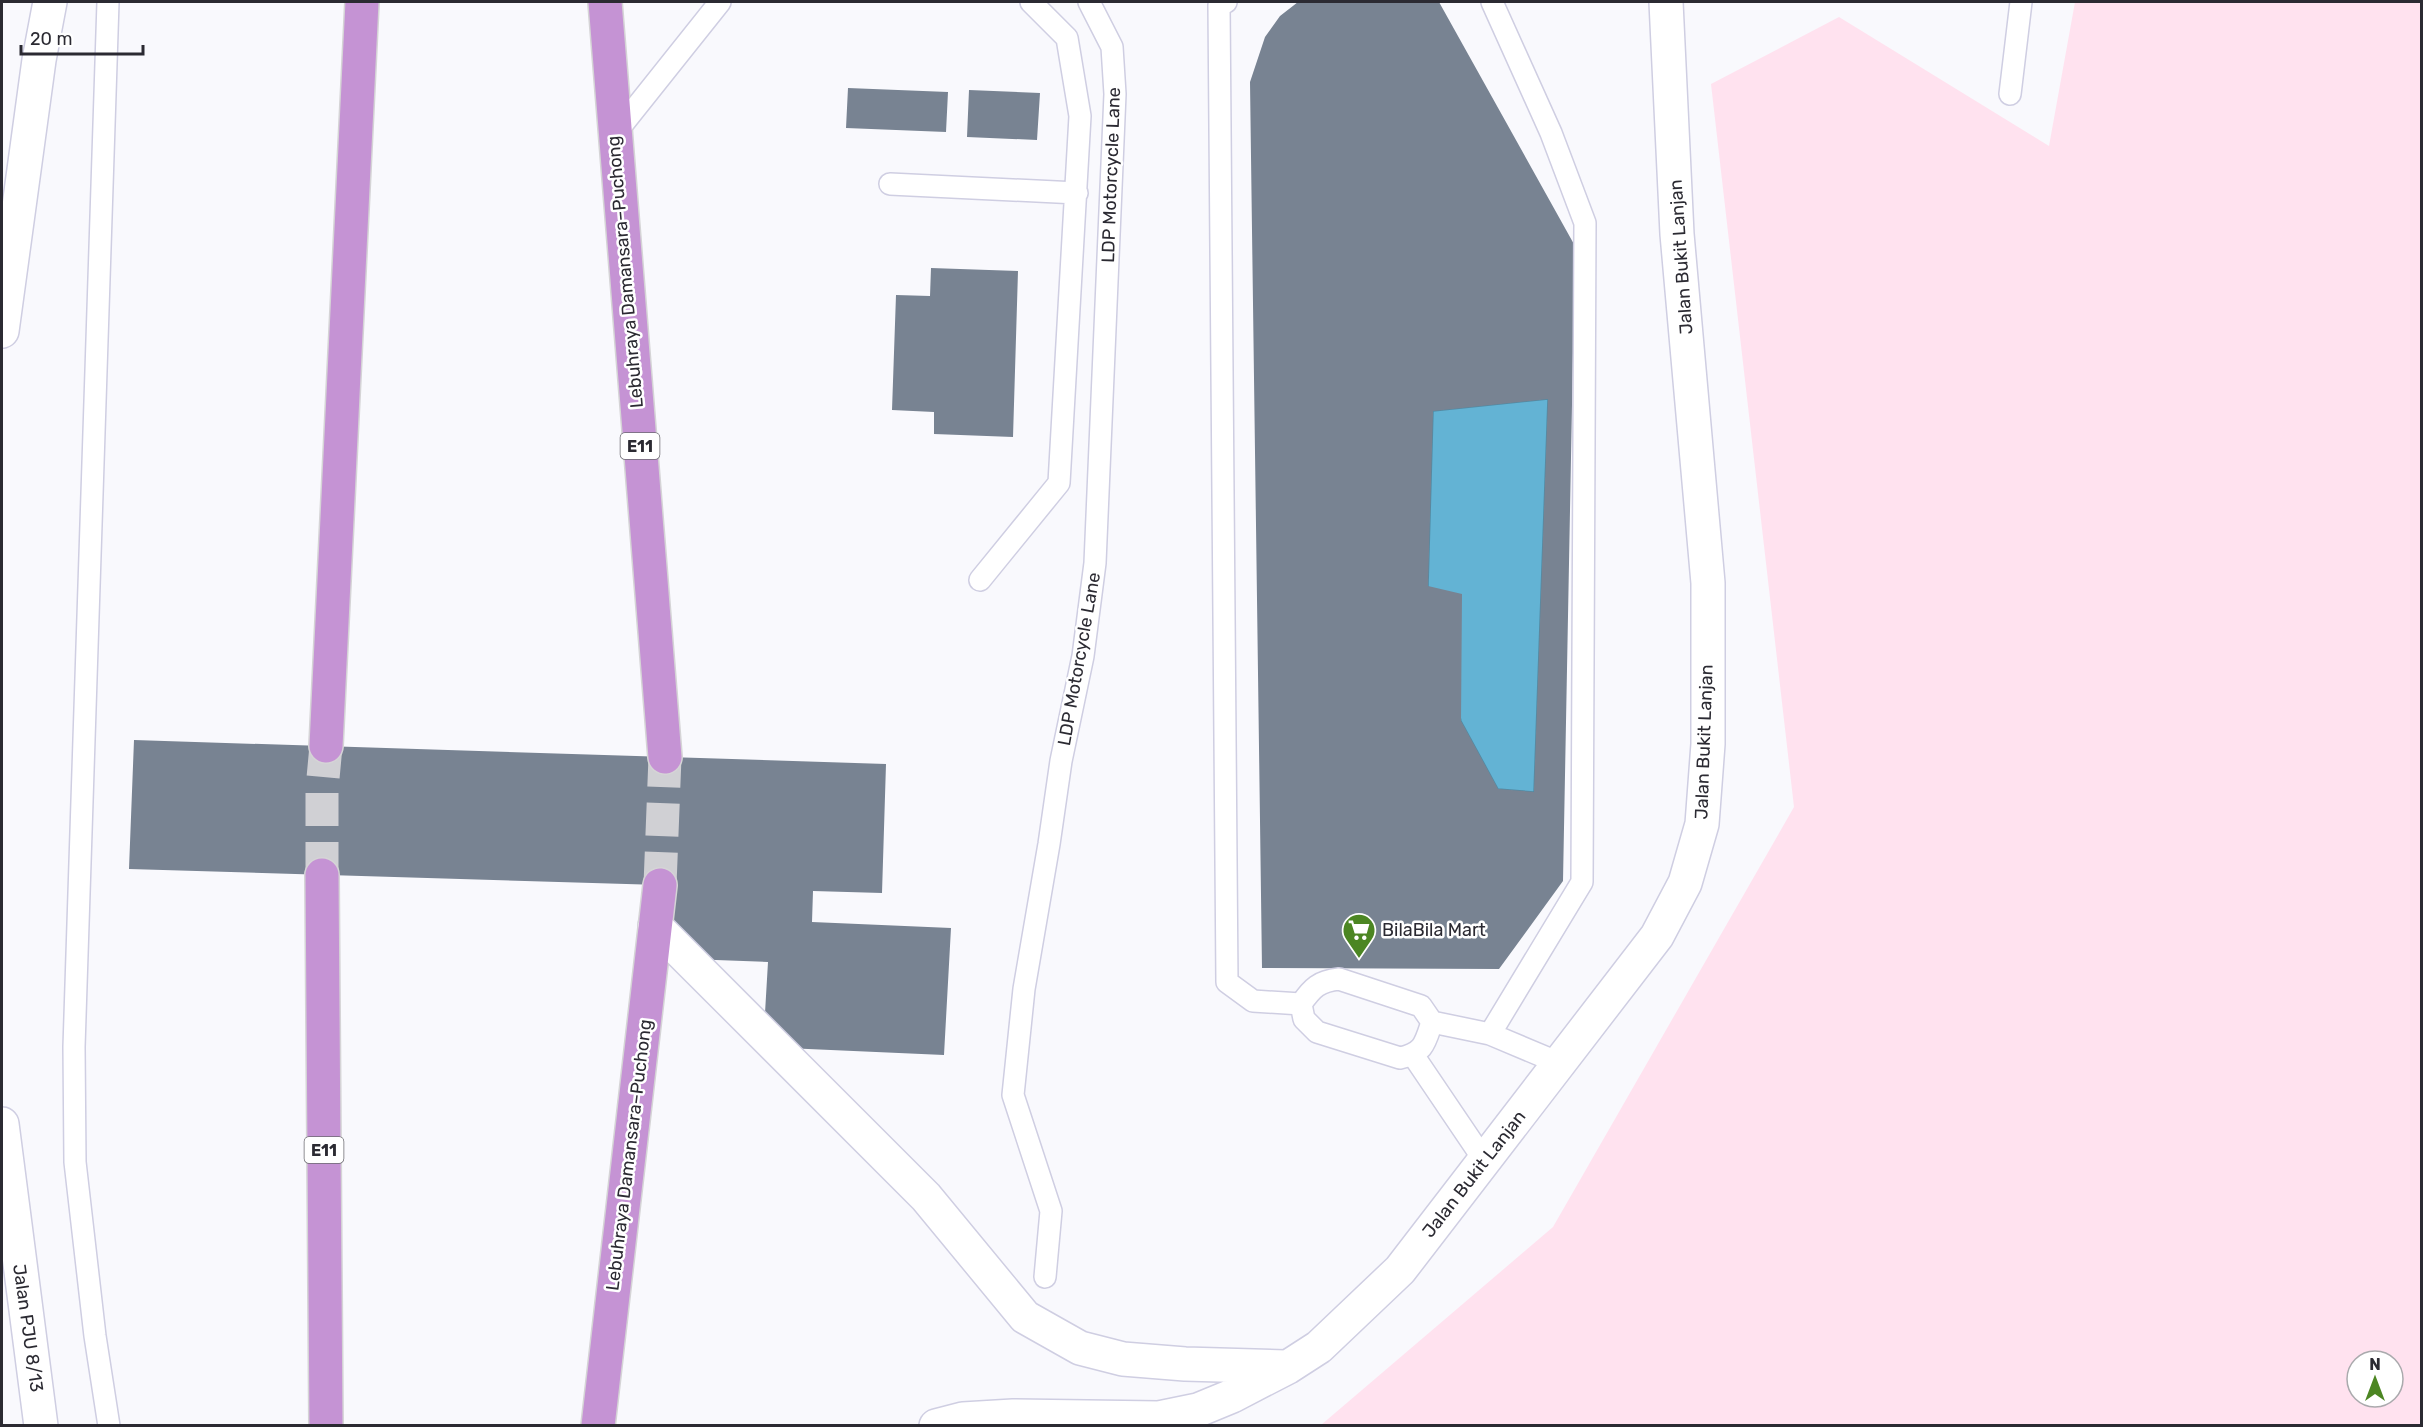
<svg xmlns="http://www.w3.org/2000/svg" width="2423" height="1427" font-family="Rubik,sans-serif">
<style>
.green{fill:#ffe2ef;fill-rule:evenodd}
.water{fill:#63b3d4;stroke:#528aa3;stroke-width:1.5}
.building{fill:#788392;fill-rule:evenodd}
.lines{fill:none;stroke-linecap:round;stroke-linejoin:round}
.highway-tunnel{stroke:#d0d0d4;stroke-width:33;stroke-dasharray:33 16;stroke-linecap:butt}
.lane-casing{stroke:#cfcee2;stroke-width:24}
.street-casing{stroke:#cfcee2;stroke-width:36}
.highway-casing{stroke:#d5d4d6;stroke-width:36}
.lane{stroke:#fff;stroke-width:21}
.street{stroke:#fff;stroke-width:33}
.highway{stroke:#c593d4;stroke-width:33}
.labels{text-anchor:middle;stroke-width:5;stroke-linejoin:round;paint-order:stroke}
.shield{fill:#fff;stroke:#6b6a70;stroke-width:1.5}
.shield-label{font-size:16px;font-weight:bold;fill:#2b2a32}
.street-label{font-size:18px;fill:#2b2a32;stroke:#fff}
.poi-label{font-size:18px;fill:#2b2a32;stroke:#fff;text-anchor:start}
</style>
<rect width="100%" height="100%" fill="#f9f9fd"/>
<path class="green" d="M2075 2H2421V1425H1321L1553 1227 1794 807 1711 84 1839 17 2049 146ZM2357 1361H2393V1397H2357Z"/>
<path class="water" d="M1548 399 1534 792 1498 789 1461 721 1428 586 1433 411Z"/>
<path class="building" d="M1298 2H1439L1575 246 1563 881 1499 969 1262 968 1250 82 1265 37 1280 16ZM1548 399 1534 792 1498 789 1461 721 1462 594 1428 586 1433 411Z
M848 88 948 92 946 132 846 128Z
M969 90 1040 93 1037 140 967 137Z
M931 268 1018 271 1013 437 934 434V412L892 410 896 295 930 296Z
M134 740 886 764 882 893 813 891 812 922 951 928 944 1055 763 1047 768 962 661 958 660 885 129 869Z"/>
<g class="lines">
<path class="highway-tunnel" d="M322 875V789L326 746
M660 885 665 757"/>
<defs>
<path id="lane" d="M108 2 74 1047 75 1162 95 1336 109 1426
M1226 2 1219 5 1227 982 1253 1001 1301 1004
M2010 94 2021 2
M614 135 720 2
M890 184 1077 193
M980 580 1059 483 1080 116 1067 38 1031 2
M1339 979 1421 1006 1432 1022C1425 1043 1424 1053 1400 1058L1317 1032 1304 1019 1301 1004C1312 988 1319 981 1339 979Z
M1432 1022 1490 1034 1559 1063
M1490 1034 1582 882 1585 223 1551 133 1492 2
M1413 1055 1484 1160
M1045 1277 1051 1211 1013 1095 1024 989 1049 844 1061 761 1083 656 1095 563 1115 94 1112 47 1089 2"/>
<path id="street" d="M2 331 39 60 50 2
M655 926 926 1197 1025 1317 1080 1348 1123 1359 1185 1364 1285 1367
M2 1124 41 1426
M936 1426 963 1419 1013 1416 1159 1418 1198 1410 1232 1396 1288 1367 1319 1347 1400 1270 1657 936 1685 883 1702 824 1708 744V583L1677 234 1666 2"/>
<path id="highway" d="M605 2 665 757
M326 746 362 2
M322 875 326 1426
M598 1426 660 885"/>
</defs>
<use href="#lane" class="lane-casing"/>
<use href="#street" class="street-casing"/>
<use href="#highway" class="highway-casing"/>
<use href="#lane" class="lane"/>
<use href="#street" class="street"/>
<use href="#highway" class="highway"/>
</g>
<defs>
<symbol id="supermarket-pin" viewBox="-11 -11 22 30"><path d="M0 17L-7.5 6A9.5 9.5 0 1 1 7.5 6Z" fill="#4c8623" stroke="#fff"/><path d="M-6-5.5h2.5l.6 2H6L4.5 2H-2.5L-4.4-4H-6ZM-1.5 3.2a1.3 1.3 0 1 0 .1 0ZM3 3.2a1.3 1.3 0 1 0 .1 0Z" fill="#fff"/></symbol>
</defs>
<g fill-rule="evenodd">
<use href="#supermarket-pin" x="1340" y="911" width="38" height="52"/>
</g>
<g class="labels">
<g class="shield">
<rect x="620.5" y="433" width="39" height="26" rx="4.5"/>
<rect x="304.5" y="1137" width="39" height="26" rx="4.5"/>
</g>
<g class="shield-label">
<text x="640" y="452">E11</text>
<text x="324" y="1156">E11</text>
</g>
<g class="street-label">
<text transform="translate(1111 175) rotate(-88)" y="6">LDP Motorcycle Lane</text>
<text transform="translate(1681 257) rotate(-94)" y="6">Jalan Bukit Lanjan</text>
<text transform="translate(625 272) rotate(-95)" y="6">Lebuhraya Damansara–Puchong</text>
<text transform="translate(1079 659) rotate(-80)" y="6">LDP Motorcycle Lane</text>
<text transform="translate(1704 742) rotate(-88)" y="6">Jalan Bukit Lanjan</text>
<text transform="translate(629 1155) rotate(-83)" y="6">Lebuhraya Damansara–Puchong</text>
<text transform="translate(1474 1174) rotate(-52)" y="6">Jalan Bukit Lanjan</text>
<text transform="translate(28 1328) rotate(82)" y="6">Jalan PJU 8/13</text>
</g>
<g class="poi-label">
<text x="1382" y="936">BilaBila Mart</text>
</g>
</g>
<rect width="2423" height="1427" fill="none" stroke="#2b2a32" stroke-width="6"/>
<g transform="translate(2375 1379)"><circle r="28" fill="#ffffff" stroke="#aaaaad" stroke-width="1.5"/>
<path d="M0-4.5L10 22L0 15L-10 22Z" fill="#4c8623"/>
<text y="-9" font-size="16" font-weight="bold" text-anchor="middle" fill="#2b2a32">N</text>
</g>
<path d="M21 45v9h122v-9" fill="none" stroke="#2b2a32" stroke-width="3"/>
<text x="30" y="45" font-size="18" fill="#2b2a32" stroke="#ffffff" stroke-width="4.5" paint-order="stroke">20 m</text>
</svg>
